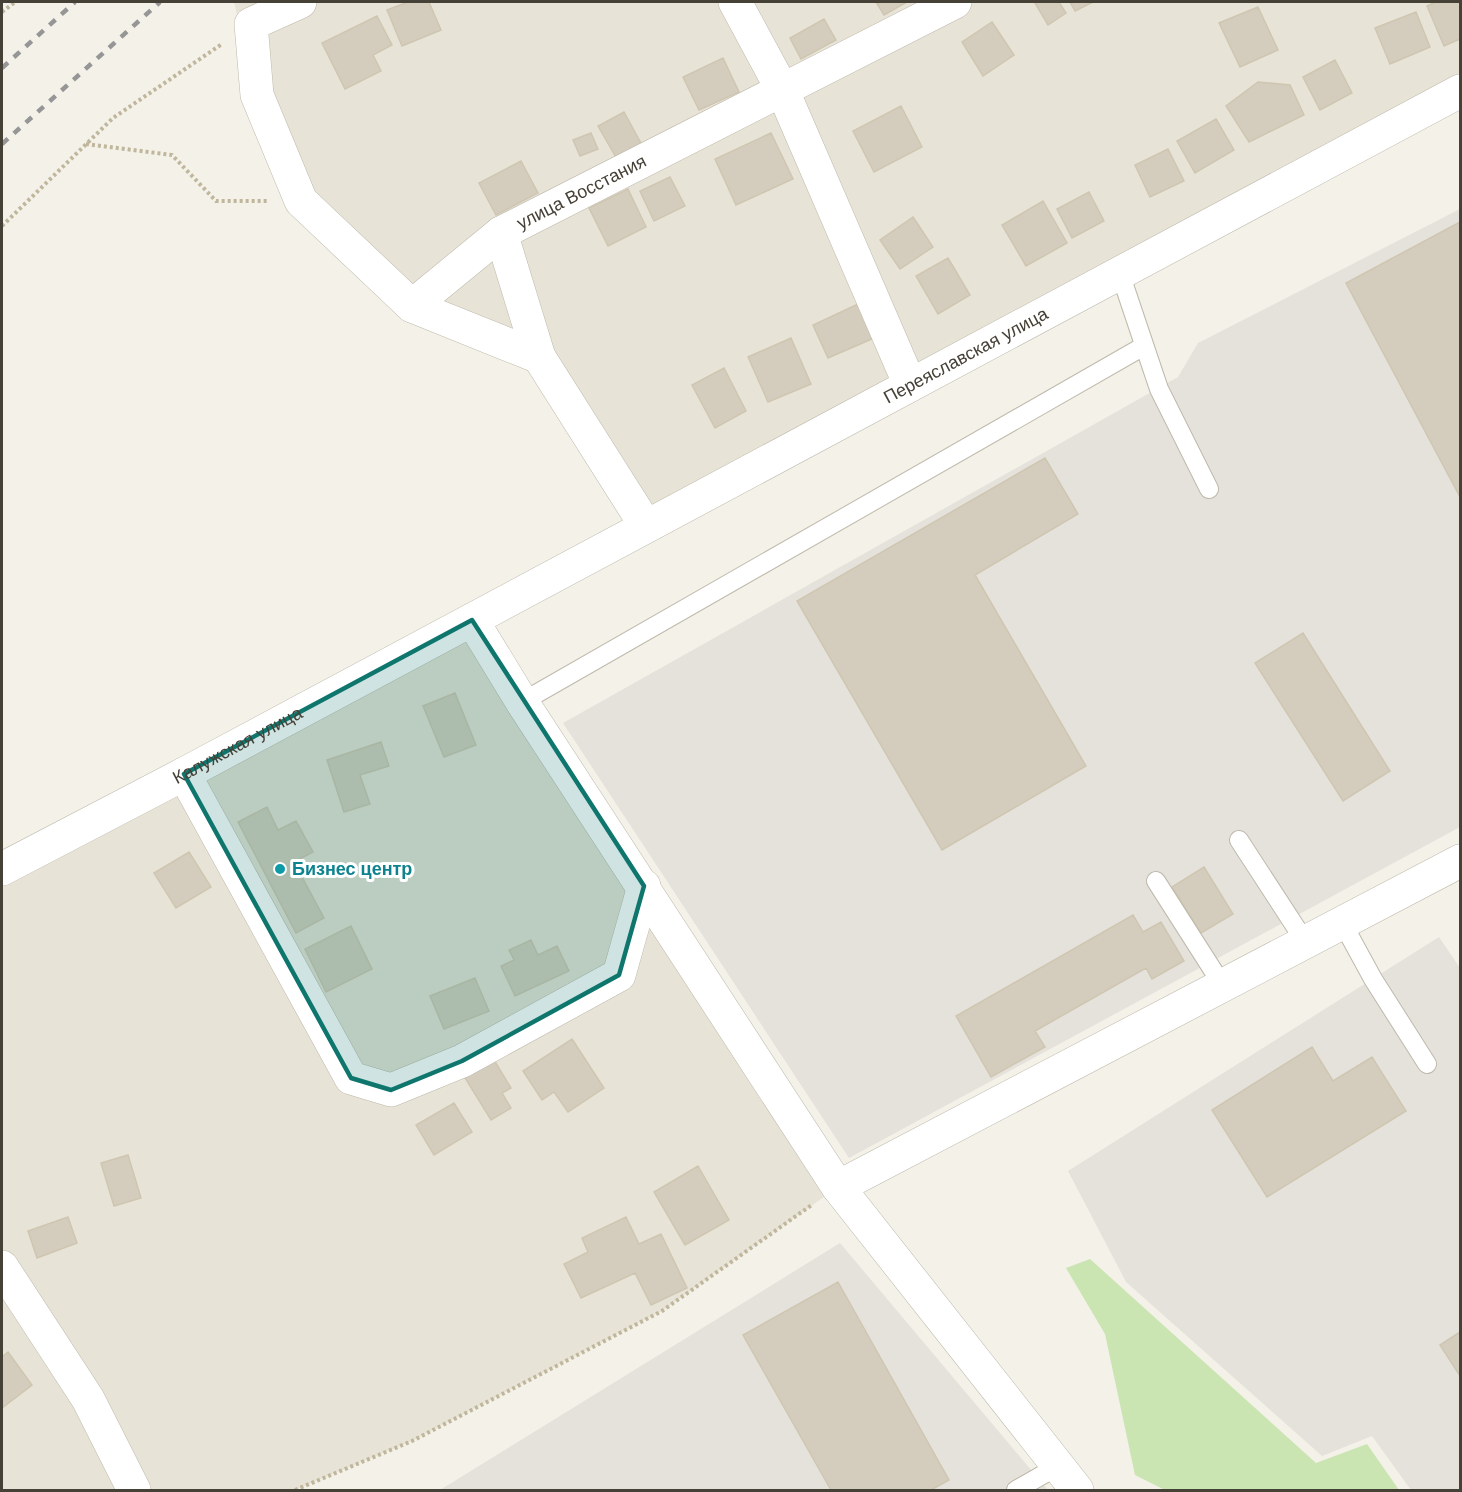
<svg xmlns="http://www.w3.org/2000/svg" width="1462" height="1492" font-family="Helvetica,sans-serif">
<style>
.residential{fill:#e7e3d6}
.industrial{fill:#e5e2dc}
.green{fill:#cae5b2}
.building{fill:#d4cdbd;stroke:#cfc6b1;stroke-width:1.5}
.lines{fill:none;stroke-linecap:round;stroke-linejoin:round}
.lane-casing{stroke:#beb9ab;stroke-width:20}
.street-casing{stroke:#beb9ab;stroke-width:34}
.path{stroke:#bfb69c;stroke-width:4;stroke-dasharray:3 3;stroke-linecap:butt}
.lane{stroke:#fff;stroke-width:18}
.street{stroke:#fff;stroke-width:33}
.rail{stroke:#969696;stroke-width:4.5;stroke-dasharray:8 8;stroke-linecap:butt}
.marked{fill:#0f766e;fill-opacity:0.2;stroke:#0f766e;stroke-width:4.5;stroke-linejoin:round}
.culture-dot{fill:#0f9aa8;stroke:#fff;stroke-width:2}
.labels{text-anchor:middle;stroke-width:6;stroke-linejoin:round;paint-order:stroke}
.street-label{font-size:18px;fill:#464137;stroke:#fff}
.culture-label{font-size:18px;font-weight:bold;fill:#0d838f;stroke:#fff;text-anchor:start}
</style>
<rect width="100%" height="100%" fill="#f3f1e8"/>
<path class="residential" d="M234 2H1460V92L646 526 539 357 412 306 301 201 257 95Z
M472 620 838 1187 662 1311 412 1441 295 1490H2V869Z"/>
<path class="industrial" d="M1460 209V827L849 1158 563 723 1178 377 1198 343Z
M1439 937 1460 968V1490H1411L1372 1436 1322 1456 1126 1282 1068 1171Z
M840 1243 1048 1490H440Z"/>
<path class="green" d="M1090 1259 1316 1463 1367 1444 1399 1490H1165L1135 1475 1105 1334 1066 1268Z"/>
<path class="building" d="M408 2H429L441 30 402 46 387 10Z
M876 2H907L884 15Z
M1037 2H1059L1066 13 1048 25 1035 3Z
M1070 2H1093L1075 11Z
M1436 2H1460V39L1444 46 1427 6Z
M1258 7 1278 50 1240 67 1219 23Z
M1416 12 1430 47 1390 64 1375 28Z
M377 16 392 45 373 55 381 71 345 89 322 43Z
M824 19 836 40 801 59 790 38Z
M992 22 1014 55 983 76 962 42Z
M723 58 739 92 699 110 683 77Z
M1335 60 1352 93 1320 110 1303 77Z
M1258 82 1290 85 1304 115 1249 142 1226 106Z
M901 106 922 147 874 172 853 131Z
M624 112 642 145 617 159 598 126Z
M1216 119 1234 150 1195 173 1177 141Z
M591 133 598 149 580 156 573 140Z
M771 133 793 179 736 205 715 159Z
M1168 149 1184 181 1150 197 1135 165Z
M521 161 538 193 496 215 479 183Z
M670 177 685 206 654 221 640 191Z
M628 189 646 227 608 246 589 208Z
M1089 192 1104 221 1072 238 1057 209Z
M1043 201 1067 243 1026 266 1002 225Z
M913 217 933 247 900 269 880 240Z
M1460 222V497L1346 283Z
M948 258 970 295 938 314 916 276Z
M858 304 874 338 828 358 813 325Z
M791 338 811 384 768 402 748 357Z
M724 368 746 411 715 428 692 385Z
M1045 458 1078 514 975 575 1086 766 942 850 797 601Z
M1303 633 1390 771 1343 801 1255 663Z
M455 693 476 745 444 757 423 706Z
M381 742 389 766 360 775 370 804 344 812 327 760Z
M267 807 278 830 296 821 313 852 294 862 324 918 296 933 238 822Z
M189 852 211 887 176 908 154 873Z
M1204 867 1233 914 1201 933 1172 887Z
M1133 915 1143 932 1161 922 1184 961 1152 979 1146 968 1035 1031 1045 1047 991 1077 956 1016Z
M351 926 372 969 326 992 305 949Z
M531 940 538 955 557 946 569 971 515 996 501 966 514 960 509 950Z
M475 978 489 1011 444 1029 430 996Z
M572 1039 604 1088 568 1112 554 1092 542 1100 523 1071Z
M1312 1047 1333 1081 1372 1057 1406 1111 1267 1197 1212 1110Z
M491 1055 511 1088 502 1093 511 1108 491 1120 462 1073Z
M454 1103 472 1132 434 1155 416 1125Z
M128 1155 141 1198 114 1206 101 1163Z
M698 1166 729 1220 685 1245 654 1192Z
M68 1217 77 1243 37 1258 28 1231Z
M626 1217 639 1244 661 1234 687 1288 651 1305 635 1273 581 1298 564 1264 588 1252 582 1238Z
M838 1282 949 1480 931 1490H831L743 1335Z
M1460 1332V1376L1440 1345Z
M8 1352 32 1385 2 1408V1357Z"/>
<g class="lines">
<defs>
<path id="lane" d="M1120 273 1159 389 1209 489
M522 702 1144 346
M1239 840 1306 943
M1156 881 1223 986
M1343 924 1373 979 1427 1064
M1016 1490 1058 1466"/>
<g id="street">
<path d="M300 2 251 24 257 95 301 201 412 306 539 357"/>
<path d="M735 2 782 89 910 385"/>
<path d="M412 306 501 233"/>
<path id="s1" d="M646 526 539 357 501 233 955 2"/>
<path d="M472 620 522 702 838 1187 1077 1490"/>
<path d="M184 774 351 1078 391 1090 462 1061 619 975 644 886"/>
<path id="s2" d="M2 869 184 774 1460 91"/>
<path d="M838 1187 1460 861"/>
<path d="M2 1267 88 1399 134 1490"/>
</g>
</defs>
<use href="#lane" class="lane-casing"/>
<use href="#street" class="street-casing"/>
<path class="path" d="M2 12 15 2
M86 144 172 155 216 201H267
M2 226 113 118 222 44
M295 1490 412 1441 662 1311 813 1204"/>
<use href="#lane" class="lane"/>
<use href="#street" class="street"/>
<path class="rail" d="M2 68 75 2
M2 144 160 2"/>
</g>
<path class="marked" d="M472 620 644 886 619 975 462 1061 391 1090 351 1078 184 774Z"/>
<circle class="culture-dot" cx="280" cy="869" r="6"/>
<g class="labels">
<g class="street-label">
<text dy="6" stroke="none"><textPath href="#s1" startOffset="420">улица Восстания</textPath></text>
<text dy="6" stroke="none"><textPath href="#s2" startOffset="1092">Переяславская улица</textPath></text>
<text dy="6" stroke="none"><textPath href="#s2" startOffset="266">Калужская улица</textPath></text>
</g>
<g class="culture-label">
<text x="292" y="875">Бизнес центр</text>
</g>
</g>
<rect width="1462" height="1492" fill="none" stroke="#464137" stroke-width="6"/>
</svg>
